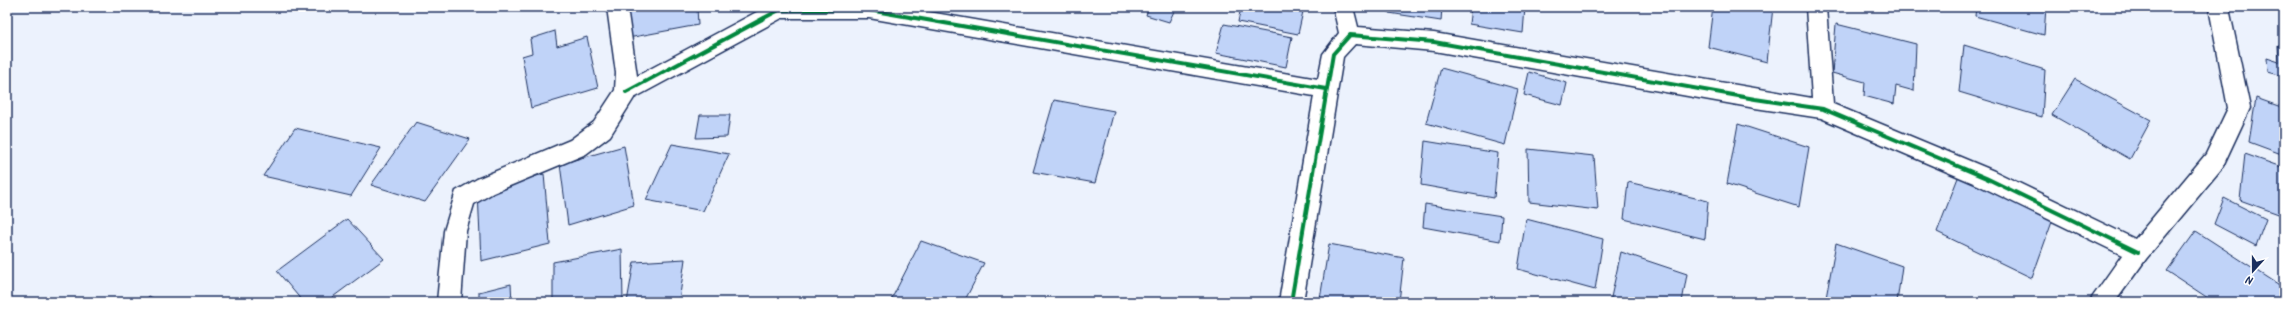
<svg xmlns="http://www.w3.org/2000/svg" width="2291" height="309" font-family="Kalam,sans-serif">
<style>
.building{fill:#c0d3f8;stroke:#1b2f5e}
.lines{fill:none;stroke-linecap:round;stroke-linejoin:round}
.street-casing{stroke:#1b2f5e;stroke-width:3}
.street{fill:#fff;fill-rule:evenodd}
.cycleway-casing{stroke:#fff;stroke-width:6}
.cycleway{stroke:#00873e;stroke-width:4}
</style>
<rect width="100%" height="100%" fill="#ecf2fd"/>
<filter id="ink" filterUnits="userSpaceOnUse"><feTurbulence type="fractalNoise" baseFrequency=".025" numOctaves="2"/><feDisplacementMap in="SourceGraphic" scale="8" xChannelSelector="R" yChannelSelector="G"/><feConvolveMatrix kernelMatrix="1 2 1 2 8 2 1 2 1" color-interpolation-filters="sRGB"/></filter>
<g filter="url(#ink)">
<path class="building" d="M627 7H697L698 25 628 38Z
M1149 7H1176L1169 22 1146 15Z
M1241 7H1304L1298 34 1238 22Z
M1389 7H1442L1441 21 1389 13Z
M1471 7H1525L1523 33 1469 24Z
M1713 7H1773L1767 62 1708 47Z
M1976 7H2046L2044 35 1975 16Z
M1224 24 1292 37 1286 67 1216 53Z
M1836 24 1916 44 1914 91 1896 86 1894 104 1864 96 1865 82 1832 73Z
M555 31 557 46 587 37 598 88 531 108 522 56 532 53 530 39Z
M1964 45 2045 70 2042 117 1959 92Z
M2278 46 2284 47V96L2283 76 2268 72 2267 58 2279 62Z
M1441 68 1518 89 1505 145 1426 123Z
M1529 72 1567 83 1562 105 1524 95Z
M2075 79 2151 120 2130 159 2052 115Z
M2256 98 2284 108V155L2249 142Z
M1054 100 1114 111 1095 183 1033 172Z
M700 115H730L727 137 696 138Z
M416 122 470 139 425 202 371 185Z
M1738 124 1809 147 1799 207 1727 184Z
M295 128 381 148 351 196 263 176Z
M1425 141 1498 153 1494 198 1421 185Z
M672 144 729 154 703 211 646 200Z
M624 146 634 205 568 225 560 164Z
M1528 149 1594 156 1598 210 1529 202Z
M2245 154 2284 168V216L2240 200Z
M544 174 550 244 481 261 478 191Z
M1959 175 2053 219 2032 278 1937 232Z
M1628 182 1708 201 1705 239 1624 219Z
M2224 198 2266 219 2256 246 2214 224Z
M1425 204 1502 216 1500 241 1423 227Z
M347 219 384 259 326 302H303L277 271Z
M1526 219 1603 239 1595 290 1518 269Z
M2196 231 2284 288V302H2214L2167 271Z
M921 241 984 263 964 302H890Z
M1836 243 1902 266 1897 302H1837L1826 298Z
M1329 244 1404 258 1399 302H1338L1320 299Z
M622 249 623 302H553V262Z
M1621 252 1687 274 1682 302H1610Z
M685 259 679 302H627L634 262Z
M511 284 512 302H479V292Z
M149 296 160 302H143Z"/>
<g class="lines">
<defs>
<path id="street" d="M607 7H627L637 76 766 7H900L1318 79 1323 54 1339 33 1333 7H1353L1358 27 1434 33 1812 98 1806 7H1826L1833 104 1994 171 2135 239 2206 154 2228 108 2210 13 2211 7H2231L2230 13 2250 108 2222 168 2146 259 2115 302H2089L2122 255 1978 185 1821 118 1755 108 1434 51 1355 44 1343 57 1303 302H1279L1314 96 869 18H782L634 98 610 136 586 154 493 193 474 204 466 231 461 302H437L444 231 456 191 477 179 570 140 594 122 615 90 616 73Z"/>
</defs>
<use href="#street" class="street-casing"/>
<use href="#street" class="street"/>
<defs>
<path id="cycleway" d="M626 92 779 10H869L1326 89
M1291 302 1333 54 1350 35 1434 42 1755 99 1823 109 1986 178 2138 252"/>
</defs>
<use href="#cycleway" class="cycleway-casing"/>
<use href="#cycleway" class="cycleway"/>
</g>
</g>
<rect width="2291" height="309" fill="none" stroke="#fff" stroke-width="24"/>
<rect x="12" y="12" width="2267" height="285" fill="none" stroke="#1b2f5e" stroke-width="1.5" filter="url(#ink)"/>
<g transform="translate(2253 271) rotate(201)" stroke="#ffffff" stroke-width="3" paint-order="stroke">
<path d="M0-3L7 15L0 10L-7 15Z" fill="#1b2f5e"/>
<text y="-6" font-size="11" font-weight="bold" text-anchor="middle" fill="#1b2f5e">N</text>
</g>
</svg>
